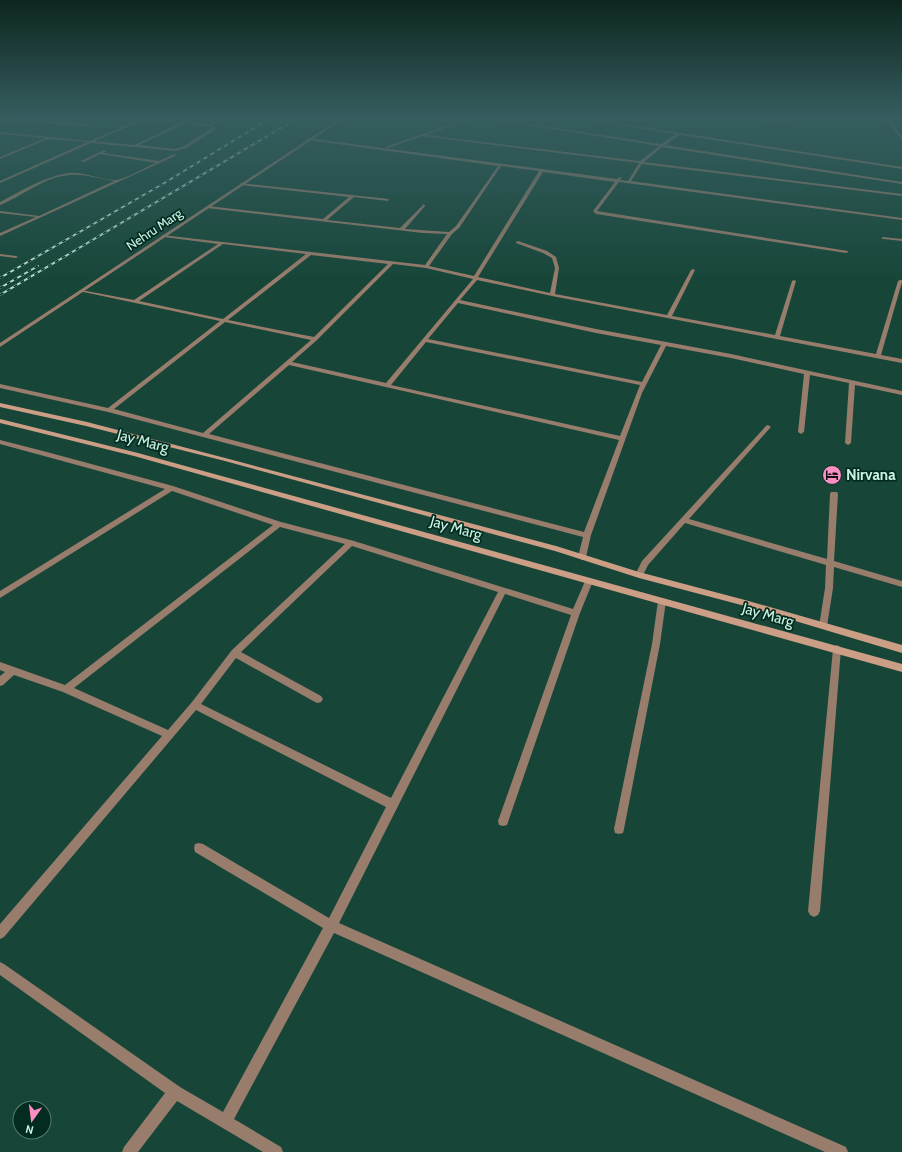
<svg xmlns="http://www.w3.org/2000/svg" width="902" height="1152" font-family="Cabin,sans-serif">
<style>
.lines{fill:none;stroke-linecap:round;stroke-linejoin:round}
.service{fill:#987c6c;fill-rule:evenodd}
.minor{fill:#987c6c;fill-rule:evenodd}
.tertiary{fill:#987c6c;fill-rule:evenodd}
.secondary{fill:#cb9e85;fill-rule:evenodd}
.rail-casing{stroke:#b4decf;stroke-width:2}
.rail{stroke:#042b20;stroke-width:1.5;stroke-dasharray:4;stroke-linecap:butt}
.labels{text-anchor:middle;stroke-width:3.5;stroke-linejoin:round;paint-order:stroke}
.far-street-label{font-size:13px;fill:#c9f2e3;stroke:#042b20}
.street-label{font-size:15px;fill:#c9f2e3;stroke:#042b20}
.poi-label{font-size:15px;font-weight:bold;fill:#c9f2e3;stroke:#042b20;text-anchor:start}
</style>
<rect width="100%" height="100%" fill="#174639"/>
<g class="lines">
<path class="service" d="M0 119 90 124 92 125 90 126 0 121Z"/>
<path class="minor" d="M140 119 210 124 220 119H224L212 125 216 128 212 132 186 148 176 151 91 143 0 183V181L87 142 48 139 0 159V157L46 138 0 134V132L90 141ZM143 120 181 123 134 145 95 141ZM185 124 209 126 212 128 184 146 175 149 139 145Z
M466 119H470L426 135 640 161 659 146 491 119H497L661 144 676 134 584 119H590L902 167V169L680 135 665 145 902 182V184L662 147 644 162 902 194V196L642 164 631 181 902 218V220L619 182 597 211 848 251V252L846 253 596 214 593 211 615 182 543 172 478 277 550 293 555 268 552 258 543 253 516 243V242L518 241 547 251 556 257 559 268 555 294 667 315 691 270 693 269 695 270 672 316 775 335 792 281 794 280 796 281 780 336 876 354 898 281 900 280H902V282L881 355 902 359V363L552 296 477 280 460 300 596 329 731 354 902 391V395L855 385 851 443 848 445 845 443 849 383 810 375 804 432 801 434 798 432 804 374 731 358 666 346 642 393 591 535 586 557 582 560 578 557 583 537 108 412 0 388V384L108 408 220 321 79 291 81 290 134 300 218 244 164 237H162V235L425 265 447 234 423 233 207 208 208 206 323 219 349 197 241 185 240 183 389 199 388 201 354 197 327 220 400 228 424 204 425 206 405 229 449 232 456 226 498 166 308 140 307 138 617 179 620 177 622 178 620 180 628 181 639 163 422 136 388 148 385 147ZM501 166 539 171 474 276 429 266 452 234 459 228ZM223 244 306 254 223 319 139 301ZM311 255 388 264 314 337 228 320ZM393 264 426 268 473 279 386 383 292 362 317 340ZM458 303 596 333 661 345 642 382 428 339ZM225 322 311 340 203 433 114 409ZM426 342 640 385 620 436 391 385ZM289 365 619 440 584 532 209 434Z
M766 119H771L797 124 795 125Z
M886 119H889L902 137V140Z
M104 150 106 151 104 153 159 161 174 154 177 155 0 236V233L36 217 0 213V211L39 216 114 181C100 179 85 174 71 175 45 176 23 196 0 205V202C21 191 43 177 68 173 84 171 100 180 116 180 123 180 148 166 156 163L100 154 84 162 81 161Z
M882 237 902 239V241L884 239H882Z
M0 254 16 256 18 257 16 258 0 256Z
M768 425 771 427 770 428 689 519 827 559 830 494 831 492H837L838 494 834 561 902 581V587L834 567 833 588 827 626 826 628H820L819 626 825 588 826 565 685 523 648 565 642 577H636L635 575 642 561 766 426Z
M0 440 43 451 173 486 281 522 354 541 573 609 586 579H592L593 581 580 613 507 825 503 826 499 825 498 821 571 615 505 594 339 923 846 1147 848 1152H825L334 933 234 1119 281 1147 283 1152H263L177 1101 138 1152H122L124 1147 165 1093 0 975V962L4 964 180 1087 223 1112 323 928 195 852 194 848 195 844 199 843 203 844 329 918 386 807 196 710 4 937 0 939V924L162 736 63 692 14 675 3 685 0 686V676L5 672 0 670V662L65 685 273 525 172 491 0 598V591L165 489 0 444ZM280 527 345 544 232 650 192 702 168 730 74 688ZM352 546 498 592 391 798 201 704 236 658 315 702 318 703 321 702 323 699 321 696 241 652Z
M662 598 665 599 666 601 660 644 624 829 623 833 619 834 615 833 614 829 652 644 658 601 659 599Z
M837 645 840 647 841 649 820 911 818 915 814 917 810 915 808 911 833 649 834 647Z"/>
<path class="tertiary" d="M339 119H343L0 347V343Z"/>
<path class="secondary" d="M0 403 87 422 229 459 556 546 639 572 745 600 902 645V653L745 606 639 578 555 551 225 461 86 426 0 407Z
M0 419 138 453 902 664V672L134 456 0 423Z"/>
<defs>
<path id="rail" d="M0 278 166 182 269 119
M0 288 38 266
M0 295 296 119"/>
</defs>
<use href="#rail" class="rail-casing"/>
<use href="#rail" class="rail"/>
</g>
<linearGradient id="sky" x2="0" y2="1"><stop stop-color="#0d261f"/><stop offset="0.42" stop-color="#365d5f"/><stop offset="1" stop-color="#365d5f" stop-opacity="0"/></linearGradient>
<rect width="902" height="280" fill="url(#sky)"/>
<defs>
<symbol id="hotel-disc" viewBox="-11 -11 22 22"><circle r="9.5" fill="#fc8fc2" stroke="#042b20"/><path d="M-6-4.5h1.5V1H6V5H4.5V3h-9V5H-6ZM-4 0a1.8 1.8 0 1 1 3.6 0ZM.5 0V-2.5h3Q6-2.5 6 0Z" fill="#111"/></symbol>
</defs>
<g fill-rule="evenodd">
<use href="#hotel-disc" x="821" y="464" width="22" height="22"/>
</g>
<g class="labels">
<g class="far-street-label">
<text transform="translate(154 229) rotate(-34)" y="5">Nehru Marg</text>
</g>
<g class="street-label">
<text transform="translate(143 441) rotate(15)" y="5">Jay Marg</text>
<text transform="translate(456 528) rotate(16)" y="5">Jay Marg</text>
<text transform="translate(768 615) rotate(16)" y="5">Jay Marg</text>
</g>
<g class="poi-label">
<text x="846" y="480">Nirvana</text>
</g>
</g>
<g transform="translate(32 1120) rotate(194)"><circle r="19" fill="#042b20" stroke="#537b6e"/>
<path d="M0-3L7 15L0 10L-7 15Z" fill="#fc8fc2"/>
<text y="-6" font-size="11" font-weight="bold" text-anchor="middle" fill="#c9f2e3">N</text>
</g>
</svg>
